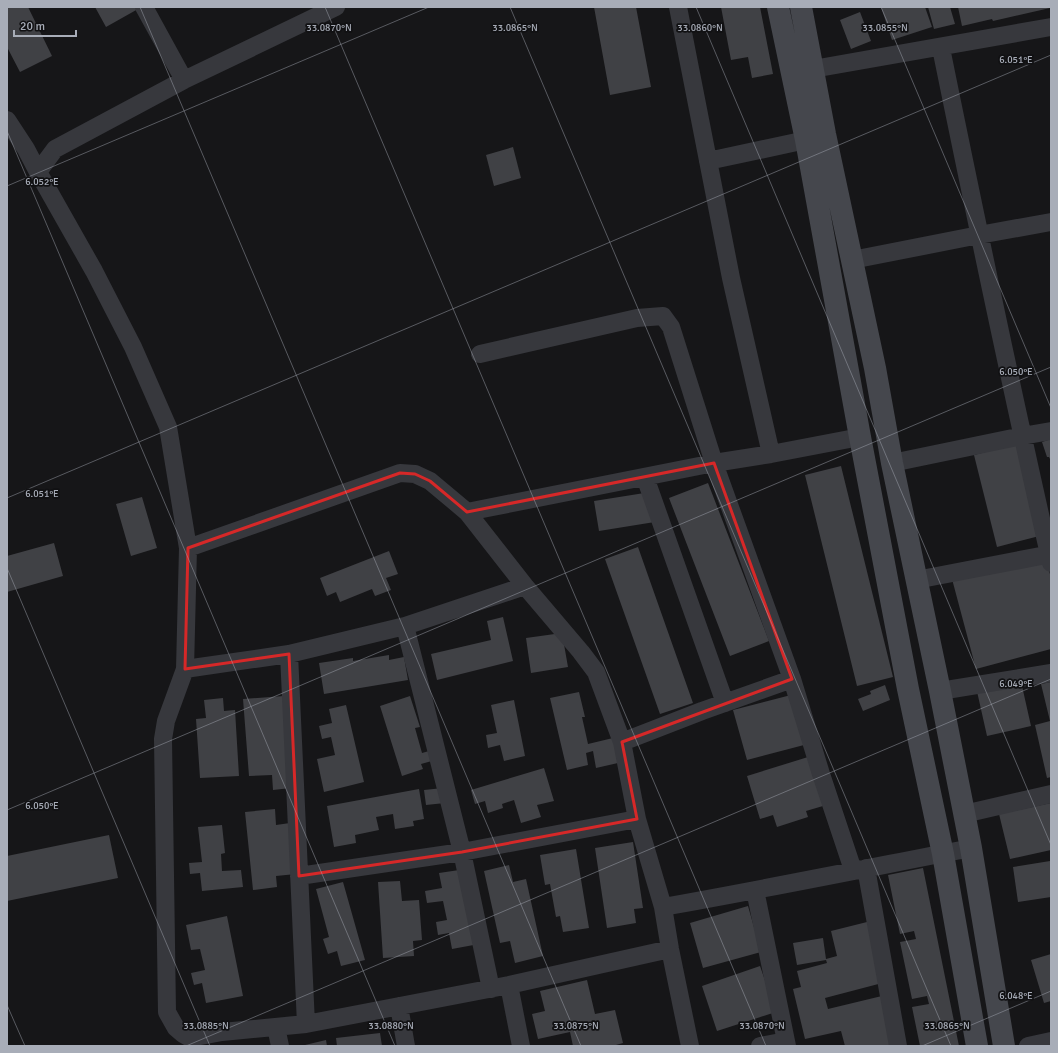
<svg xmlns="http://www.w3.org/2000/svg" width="1058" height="1053" font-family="Signika,sans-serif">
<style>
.building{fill:#404145}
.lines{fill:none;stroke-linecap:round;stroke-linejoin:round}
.minor{stroke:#37383d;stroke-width:18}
.secondary{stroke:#45474d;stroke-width:22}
.marked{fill:none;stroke:#d62828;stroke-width:3;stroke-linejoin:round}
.ticks{fill:none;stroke:#a8adb8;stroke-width:1;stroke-opacity:0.45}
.ticks-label{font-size:10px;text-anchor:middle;fill:#a8adb8;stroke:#111113;stroke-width:3.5;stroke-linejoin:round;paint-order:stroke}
</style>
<rect width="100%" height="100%" fill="#161618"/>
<path class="building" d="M7 7H28L52 56 20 72 7 47Z
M95 7H137L138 9 106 27Z
M594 7H636L651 87 610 95Z
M721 7H760L773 74 752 78 748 57 731 60Z
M881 7H925L932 27 892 40Z
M928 7H950L955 24 934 29Z
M958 7H1050V8L993 21 992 19 962 26Z
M860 12 871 41 851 49 840 20Z
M513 147 521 178 494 186 486 155Z
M1051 439V461L1049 457H1047L1042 442Z
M1024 442 1051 533 997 547 974 455Z
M841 466 893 677 857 686 805 475Z
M708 483 769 641 730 656 669 498Z
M657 491 661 521 599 531 594 501Z
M142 497 157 548 131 556 116 504Z
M54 543 63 576 7 592V556Z
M638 547 693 703 660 714 605 559Z
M389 551 398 574 386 578 391 590 375 596 372 589 340 602 336 592 327 596 320 578Z
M1045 555 1051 578V649L976 669 952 579Z
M503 617 513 661 437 680 431 654 491 640 487 621Z
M562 633 568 667 531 673 526 638Z
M389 655V660L404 657 408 680 324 694 319 663 353 658V661Z
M1020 677 1031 726 987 736 976 687Z
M1051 682V777L1047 778 1035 725 1050 721 1041 684Z
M885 685 890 700 863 711 858 699 871 694 870 691Z
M579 692 585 717H582L588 744 613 738 618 763 596 768 593 751 586 753 588 765 567 770 550 698Z
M791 695 804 745 747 760 733 710Z
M284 696 291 788 273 790 272 775 249 776 243 699Z
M410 696 420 727 415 728 422 753 436 749 439 759 421 764 423 769 402 776 380 706Z
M223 698 224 711 235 710 239 776 200 778 196 719 206 718 204 700Z
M514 700 525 756 504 761 500 745 488 748 486 735 497 733 491 705Z
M346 705 364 782 324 792 317 759 335 755 331 737 322 739 319 726 332 723 329 709Z
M808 757 823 806 806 811 808 817 777 827 773 815 760 819 747 776Z
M544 768 554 801 537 805 541 817 521 823 514 800 502 804 503 808 488 813 485 801 475 804 471 790Z
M443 788 445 803 426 805 424 790Z
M419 789 424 819 413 821 414 826 395 829 393 814 376 817 379 830 355 835 356 843 334 847 327 806Z
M1051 803V850L1010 859 999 814Z
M275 809 276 825 290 823 296 874 276 876 277 887 253 890 245 812Z
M222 825 225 853 221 854 222 871 241 870 243 887 202 891 200 873 190 874 189 863 202 862 198 827Z
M109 835 118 878 7 901V856Z
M633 842 643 908 634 909 636 923 607 928 595 848Z
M576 849 589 928 563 932 560 916 556 917 550 884 545 885 540 855Z
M1050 861 1051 868V897L1018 902 1013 867Z
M509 865 513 882 526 879 543 956 515 963 510 941 500 943 484 871Z
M923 868 959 1046H920L912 1007 929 1004 927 996 912 999 900 942 916 939 914 931 900 934 888 875Z
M466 869 479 944 452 949 449 933 438 935 436 922 447 920 443 901 427 903 425 891 442 888 439 873Z
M400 881 402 901 419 900 422 940 413 941 414 956 383 958 378 882Z
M343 882 365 960 341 966 337 951 328 954 323 939 329 937 316 889Z
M748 906 761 952 703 968 690 923Z
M227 916 243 996 206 1003 202 983 194 985 191 973 205 970 200 949 191 950 186 925Z
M871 921 886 982 825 998 828 1009 886 995 899 1046H845L841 1031 805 1039 793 989 801 987 797 971 827 963 826 960 797 965 793 943 823 938 826 959 837 956 831 931Z
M1051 954V1001L1044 1003 1031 960Z
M760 966 776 1012 717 1031 702 986Z
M587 980 595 1014 615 1010 623 1043 616 1045V1046H573L570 1032 538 1039 532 1014 545 1011 540 991Z
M380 1033 382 1046H337L336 1038Z
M326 1040 327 1046H305V1045Z"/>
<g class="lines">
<path class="minor" d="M144 7 184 80
M678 7 731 278 771 454
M941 48C976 220 1012 392 1051 563
M813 69 1051 27
M7 120 26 149 38 172 94 271 133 347 168 427 188 548 185 669 166 721 163 739 167 1012 176 1028 183 1034 190 1038 222 1032 306 1024 509 985 670 949
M708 161 806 140
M38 172 55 149 184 80 336 7
M852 260 979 235 1051 222
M480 354 637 318 663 316 671 327 714 463 792 679 821 774 853 870
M892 463 1022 436 1051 431
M645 477 725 703
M467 512 714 463 771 454 860 437
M188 548 400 473 415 474 430 481 467 512 525 586 581 652 596 672 622 742 637 819 663 907 670 949 690 1046
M916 580 1051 554
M405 626 462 852 491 989
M289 654 306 1024
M185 669 289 654 405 626 525 586
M940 691 1051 673
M622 742 702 711 792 679
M964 814 1051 794
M866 868 898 1046
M299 876 462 852 637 819
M755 890 787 1046
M663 907C765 889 868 868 971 848
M509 985 521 1046
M399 1006 406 1046
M276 1027 280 1046
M760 1046 786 1041
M1028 1046 1051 1041"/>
<path class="secondary" d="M778 7 806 140 860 437 908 689 943 854 977 1046
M801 7 825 134 875 368 892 463 940 691 971 848 1004 1046"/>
</g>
<path class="marked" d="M714 463 792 679 622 742 637 819 462 852 299 876 289 654 185 669 188 548 400 473 415 474 430 481 467 512Z"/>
<path class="ticks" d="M140 7 581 1046M325 7 766 1046M510 7 951 1046M696 7 1051 845M881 7 1051 408M7 131 395 1046M7 186 429 7M7 498 1051 55M7 568 210 1046M7 810 1051 367M7 1005 25 1046M186 1046 1051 679M922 1046 1051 991"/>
<g class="ticks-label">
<text x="329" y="31">33.0870°N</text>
<text x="515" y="31">33.0865°N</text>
<text x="700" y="31">33.0860°N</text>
<text x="885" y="31">33.0855°N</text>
<text x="1016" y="63">6.051°E</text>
<text x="42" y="185">6.052°E</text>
<text x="1016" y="375">6.050°E</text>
<text x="42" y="497">6.051°E</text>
<text x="1016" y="687">6.049°E</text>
<text x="42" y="809">6.050°E</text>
<text x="1016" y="999">6.048°E</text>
<text x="206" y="1029">33.0885°N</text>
<text x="391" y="1029">33.0880°N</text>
<text x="576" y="1029">33.0875°N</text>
<text x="762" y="1029">33.0870°N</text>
<text x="947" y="1029">33.0865°N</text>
</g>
<rect width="1058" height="1053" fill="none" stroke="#a8adb8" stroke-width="16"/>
<path d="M14 30v6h62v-6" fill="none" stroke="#a8adb8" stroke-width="2"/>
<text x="20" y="30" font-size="12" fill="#a8adb8" stroke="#111113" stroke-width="3" paint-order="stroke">20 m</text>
</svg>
